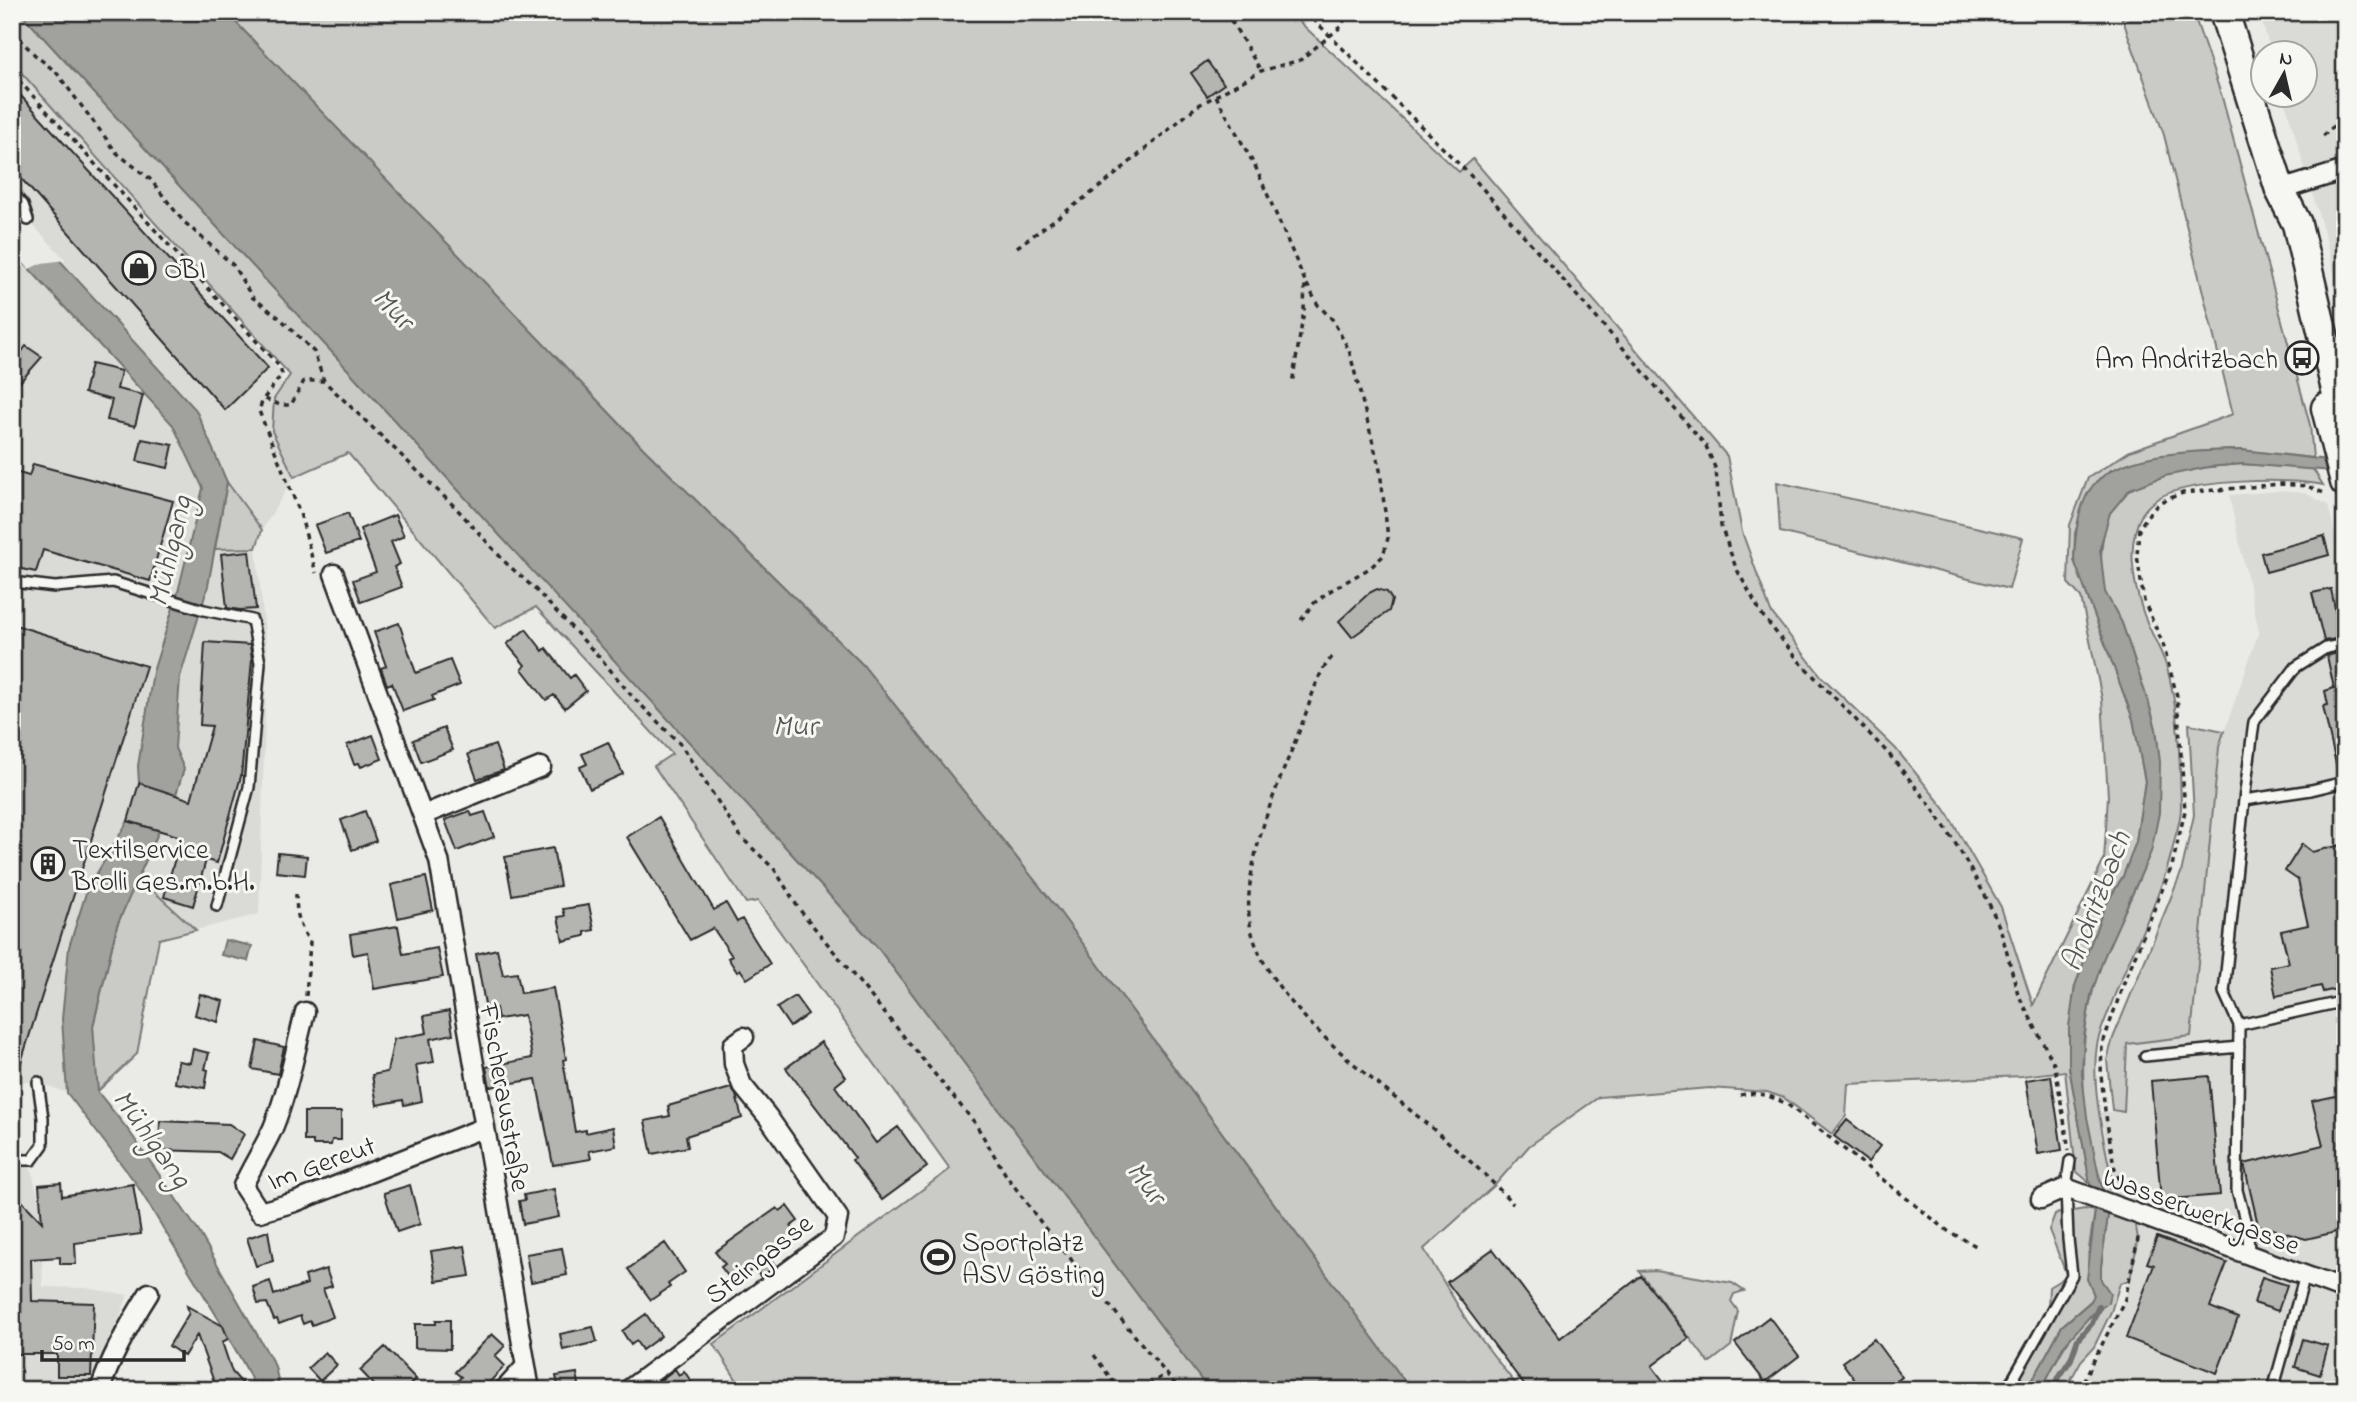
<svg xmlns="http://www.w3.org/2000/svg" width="2357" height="1402" font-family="'Indie Flower',sans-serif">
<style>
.built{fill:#dadad6}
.green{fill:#cacac7;stroke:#7a7a79;stroke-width:2}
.water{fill:#a1a19e;stroke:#727270;stroke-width:2}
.pier{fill:#eaeae6}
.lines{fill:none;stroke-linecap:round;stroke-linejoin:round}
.stream{stroke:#727270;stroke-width:6}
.building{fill:#b4b4b1;stroke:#2b2b2b;stroke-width:2}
.service-casing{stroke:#2b2b2b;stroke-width:14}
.minor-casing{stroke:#2b2b2b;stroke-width:23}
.primary-casing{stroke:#2b2b2b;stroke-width:33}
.path{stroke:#2b2b2b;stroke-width:3.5;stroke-dasharray:5 5;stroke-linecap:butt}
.service{stroke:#f6f6f2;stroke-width:9}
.minor{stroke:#f6f6f2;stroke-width:18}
.primary{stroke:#f6f6f2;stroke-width:28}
.labels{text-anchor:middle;stroke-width:6;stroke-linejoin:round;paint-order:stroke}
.poi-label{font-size:28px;fill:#2b2b2b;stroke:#f6f6f2;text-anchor:start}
.street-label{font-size:28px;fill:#2b2b2b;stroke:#f6f6f2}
.water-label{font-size:30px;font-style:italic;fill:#545453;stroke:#f6f6f2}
</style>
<rect width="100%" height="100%" fill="#eaeae6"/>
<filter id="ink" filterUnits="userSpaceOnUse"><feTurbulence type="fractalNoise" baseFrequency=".0143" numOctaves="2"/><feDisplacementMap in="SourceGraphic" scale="14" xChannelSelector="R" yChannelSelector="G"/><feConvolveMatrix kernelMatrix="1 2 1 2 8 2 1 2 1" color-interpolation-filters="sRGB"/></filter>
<g filter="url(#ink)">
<path class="built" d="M2259 12H2345V319L2326 239 2283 95 2304 94V52H2271Z
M12 62 282 374 280 405 271 431 294 477 262 530 227 482 196 410 12 208Z
M12 251 173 425 203 488 178 592 153 672 139 766 183 768 175 748 180 677 208 586 215 549 256 548 267 652 259 914 196 930 137 876 62 1019 67 1093 38 1082H12Z
M2279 491 2305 493 2328 505 2345 576V1390H2079L2125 1299 2138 1239 2134 1221 2108 1214 2102 1185 2114 1190 2101 1112 2124 1111 2126 1044 2191 1036 2219 747 2259 631 2229 495Z
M12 1149 26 1150 40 1204 43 1287 85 1288 128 1295 91 1390H12Z"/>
<path class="green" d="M12 12H20L878 948 1209 1390H743L714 1344 950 1169 758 901 746 903 654 766 672 754 536 607 495 628 348 453 294 477 272 431 274 399 290 375 12 62Z
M226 12H1289L1459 172 1473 159 1727 456 1742 532 1771 612 1822 677 1896 749 1945 809 2001 907 2033 1005 2104 860 2108 796 2102 699 2081 597 2068 583 2070 525 2088 478 2130 451 2233 414 2164 135 2120 12H2193L2222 97 2310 425 2313 458 2241 450 2206 451 2152 457 2111 470 2089 491 2075 533 2074 560 2133 719 2145 781 2136 842 2123 876 2104 908 2075 986 2070 1026 2069 1067 2090 1183 2076 1171 2065 1071 2022 1076 1848 1084 1846 1116 1832 1134 1784 1098 1767 1092 1710 1088 1599 1097 1529 1146 1495 1185 1424 1249 1467 1321 1520 1390H1411L1056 907 862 664 644 449Z
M2242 464 2313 469 2323 485C2291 477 2184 480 2157 499 2152 502 2145 509 2142 514 2126 542 2133 583 2143 612 2149 630 2160 647 2166 665 2179 707 2180 763 2181 807 2181 817 2178 828 2175 838 2163 898 2129 953 2109 1010 2105 1021 2099 1033 2097 1045 2090 1088 2106 1148 2114 1191L2102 1185C2078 1111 2075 1030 2104 957 2126 903 2159 853 2159 793 2159 772 2160 751 2156 730 2153 712 2144 693 2138 675 2132 658 2129 641 2122 624 2118 613 2108 603 2105 592 2098 570 2101 535 2109 514 2126 472 2203 467 2242 464Z
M227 482 262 530 256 548 215 549Z
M1777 482 2023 538 2009 589 1780 532Z
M2189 724 2224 731 2219 747 2191 1036 2127 1044 2124 1112 2112 1110 2107 1060 2113 1038 2181 873 2194 815Z
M137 876 196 930 159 939 137 1054 97 1092 93 1027 117 926Z
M2085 1209 2095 1211C2091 1236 2082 1272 2094 1295L2093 1299 2062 1326 2027 1390H1999L2048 1309 2049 1287 2067 1276 2049 1230 2055 1214Z
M2108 1214 2135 1221 2138 1239 2130 1280 2120 1283 2111 1312 2094 1347 2081 1361 2065 1390H2041C2057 1360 2071 1326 2101 1309V1266Z
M1655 1270 1732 1283 1744 1291 1734 1294 1731 1301 1738 1311 1731 1346 1709 1363 1639 1271Z"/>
<path class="water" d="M20 12H226L644 449 862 664 1056 907 1411 1390H1209L878 948Z
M12 208 196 410 227 482 208 586 180 677 175 748 184 769 173 804 139 783 138 766 153 672 178 592 203 488 173 425 12 250Z
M2241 450 2345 462V472L2242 464 2208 467 2165 476 2130 489 2110 513 2100 548 2105 592 2122 623 2149 704 2156 729 2160 762 2159 813 2151 852 2104 957 2091 995 2084 1036 2082 1074 2087 1117 2099 1177 2109 1209 2101 1266V1280L2110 1293 2108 1303 2090 1316 2064 1345 2041 1390H2027L2062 1326 2091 1301 2094 1295 2087 1279 2095 1211 2069 1067V1026L2075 986 2104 908 2123 876 2136 842 2145 781 2133 719 2074 560C2075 538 2077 511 2089 491 2114 450 2199 451 2241 450Z
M128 821 159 831 117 925 93 1026 98 1092 129 1131 199 1232 275 1366 280 1390H255C248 1365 231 1346 221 1323L135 1182 67 1093 62 1019 69 947 87 890Z
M225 940 252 946 248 961 221 955Z"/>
<path class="pier" d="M12 208 29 221 66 260 42 263 29 269 12 250Z"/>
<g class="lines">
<path class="stream" d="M2055 1390 2059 1377 2071 1359 2078 1339 2092 1323 2099 1306"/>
</g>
<path class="building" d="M1207 61 1224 84 1207 96 1191 73Z
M12 86 268 368 225 410 12 168Z
M26 346 42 357 12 391V347L20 354Z
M91 364 121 371 117 389 143 395 135 426 107 420 112 400 84 393Z
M142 439 173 445 168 468 137 461Z
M33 464 173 501 150 581 43 550 36 572 12 567V471L29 476Z
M348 513 359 542 326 553 315 525Z
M395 515 404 536 391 542 400 564 394 567 402 587 361 602 353 580 376 572 360 529Z
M2324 536 2329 555 2266 572 2261 553Z
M249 551 256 609 240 610 227 608 221 554Z
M1377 589 1387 592 1392 600 1389 611 1352 637 1339 621 1369 593Z
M2331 589 2341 638 2324 641 2312 593Z
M399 623 416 673 450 660 460 685 432 696 434 700 403 711 392 683 387 685 381 668 386 666 374 632Z
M12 624 146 666 16 1078H12Z
M526 629 543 651 546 648 570 678 574 675 586 691 565 708 554 695 546 700 522 669 525 665 507 644Z
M205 642 250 645 252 660 241 776 217 863 206 860 193 906 164 897 181 837 128 821 139 783 191 800 212 726 200 725Z
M2344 651 2345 772 2338 773 2323 706 2328 705 2325 691 2334 688 2327 656Z
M444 728 453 750 421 762 413 740Z
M373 735 382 759 361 767 359 763 354 764 347 745Z
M608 742 623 774 590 789 580 767 587 764 582 754Z
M495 745 504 770 477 779 468 754Z
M365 811 376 841 352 850 341 820Z
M470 811 472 816 485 812 494 837 457 851 445 820Z
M659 817 714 910 726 903 737 922 742 919 770 964 747 979 740 969 737 972 728 958 732 956 713 928 690 940 627 837Z
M2302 844 2312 852 2345 844V987L2323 992 2321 986 2276 996 2270 967 2289 963 2281 931 2308 925 2298 880 2285 871Z
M553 848 560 886 512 895 505 857Z
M278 853 307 856 305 875 276 872Z
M426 877 433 910 398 918 391 885Z
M589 905 594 930 585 932V936L563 941 558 917 565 916 563 909Z
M398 926 403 954 437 948 443 977 374 989 368 952 353 955 350 934Z
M497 949 503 975 517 973 521 993 553 988 566 1059 563 1060 575 1132 586 1130V1133L613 1127 616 1146 589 1151 591 1159 553 1165 536 1079 490 1087 486 1067 532 1058 524 1015 498 1019 496 1008 486 1010 476 954Z
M200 994 223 1001 218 1022 195 1015Z
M795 996 808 1014 790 1027 777 1008Z
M449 1011 453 1034 430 1039 434 1062 416 1065 422 1101 404 1105 403 1100 377 1105 372 1075 387 1072 394 1039 427 1033 424 1016Z
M258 1041 284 1047 278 1074 252 1069Z
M821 1042 846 1077 835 1086 876 1143 898 1127 927 1167 882 1200 852 1160 855 1158 786 1068Z
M193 1049 209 1053 205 1069 208 1070 205 1088 175 1083 178 1061 190 1063Z
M2051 1076 2062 1150 2038 1154 2026 1080Z
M2209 1076 2220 1195 2161 1200 2151 1081Z
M731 1088 736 1095 742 1118 686 1136 688 1147 652 1154 645 1121 670 1116 668 1106Z
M2345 1094V1230L2306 1239 2258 1225 2244 1164 2323 1145 2312 1101Z
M304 1112H341V1140H332L331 1145H313V1141H304Z
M1847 1120 1880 1146 1868 1162 1834 1136Z
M160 1121 229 1124 244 1134 230 1159 218 1152 159 1150Z
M61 1183 62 1196 133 1184 141 1234 75 1243 76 1264H60V1257L31 1259 32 1301 94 1303 91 1376H57V1354H12V1191L42 1222 39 1185Z
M410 1185 420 1224 397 1232 384 1193Z
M554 1189 559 1217 523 1224 519 1201 525 1200 524 1195Z
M787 1206 798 1221 791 1226 799 1237 769 1259 776 1266 761 1277 754 1268 734 1284 721 1267 725 1264 715 1252 777 1208 780 1211Z
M268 1231 273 1261 256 1266 247 1238Z
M2157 1237 2227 1263 2210 1307 2238 1318 2217 1373 2126 1338 2154 1265 2147 1263Z
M665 1243 685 1272 668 1284 670 1287 651 1300 628 1269Z
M465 1246 470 1276 436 1281 431 1251Z
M562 1248 567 1275 531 1282 526 1254Z
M1493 1249 1560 1338 1641 1276 1689 1338 1652 1366 1670 1390H1528L1447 1282Z
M326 1269 332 1286 323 1289 333 1317 312 1325 310 1321 303 1324 300 1316 279 1324 277 1319 274 1320 267 1303 258 1304 253 1287 270 1281 274 1295 307 1284 305 1276Z
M2262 1277 2287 1285 2278 1311 2254 1303Z
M187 1306 223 1326 228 1339 222 1342 232 1372 248 1390H217L197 1335 184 1356 169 1346 189 1313Z
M646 1314 661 1336 642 1350 636 1341 631 1345 622 1331Z
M1769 1317 1799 1356 1765 1382 1735 1343Z
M436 1320H450V1349L415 1348V1324H436Z
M593 1327 597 1342 563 1350 560 1334Z
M492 1334 505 1346 495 1356 505 1366 482 1390H463L456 1383 461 1377 455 1372Z
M1874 1339 1902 1377 1885 1390H1862L1842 1362Z
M2303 1339 2328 1346 2320 1375 2295 1367Z
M385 1347 416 1379 405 1390H379L360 1370Z
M325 1352 337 1365 320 1381 308 1368Z
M675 1369 679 1375 684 1371 697 1390H658L662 1387 658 1382Z
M577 1373 580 1390H559L556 1376Z"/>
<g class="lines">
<defs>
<path id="service" d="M12 192 23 205 28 220
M12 582 55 587 113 582 204 610 252 620 260 663 249 787 217 906
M2340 783 2311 790 2244 800 2224 992 2239 1025 2345 1001
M2244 800 2254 722 2296 667 2326 648 2345 644
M2239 1025 2237 1190 2248 1231 2249 1255
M2145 1056 2239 1047
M15 1160H32L43 1145V1118L38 1082
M2007 1390 2072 1275 2068 1239 2066 1188 2070 1161
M2273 1390 2305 1275"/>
<path id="minor" d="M2280 190 2345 170
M334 574 439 860 530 1390
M423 815 541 767
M305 1012C295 1051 288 1091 273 1128 264 1148 252 1166 243 1186L260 1212 295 1202 485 1127
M2041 1199 2066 1188 2345 1290
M100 1390C111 1356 130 1323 149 1293
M504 1390 526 1366
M628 1390 834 1237 838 1217 768 1117 742 1085 734 1064 733 1045 744 1037"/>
<path id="primary" d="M2224 12 2280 190 2297 224 2345 428
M2326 408 2345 482"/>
</defs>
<use href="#service" class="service-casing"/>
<use href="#minor" class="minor-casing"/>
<use href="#primary" class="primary-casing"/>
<path class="path" d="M1226 12 1261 71
M1306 12 1475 180 1631 357 1706 446 1716 470 1721 526 1736 568 1762 615 1799 661 1888 753 1931 806 1959 849 1987 899 2001 931 2018 994 2055 1066 2069 1150
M12 31 35 55 56 72 117 153 150 179 183 221 233 265 252 297 281 319 314 352 324 381 457 509 506 563 535 589 602 660 631 695 681 745 741 837 775 870 799 909 975 1123 1006 1175 1045 1228 1180 1390
M12 73 279 366 282 374 262 401 259 411 300 513 316 573
M1216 96 1256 168 1305 281 1304 311 1292 384
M2323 136 2336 124
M1017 247 1105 183 1197 106 1261 71 1300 60 1342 26 1347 12
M265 399 280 405H291L304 381H324
M1301 620 1313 604 1328 592 1370 568 1383 556 1388 538 1380 470 1349 350 1332 319 1318 305 1305 281
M1332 657C1318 673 1314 690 1307 710 1299 733 1289 756 1280 779 1264 819 1243 881 1250 924 1264 1002 1370 1076 1427 1124 1457 1149 1487 1175 1513 1204
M296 894C296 913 299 926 310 942L306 996
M1740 1095C1759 1091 1770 1096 1787 1104L1948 1231 1976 1246
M2123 1189 2114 1166 2105 1110 2101 1075 2102 1046 2123 985 2172 866 2185 811 2177 696 2163 644 2144 601 2137 555 2139 529 2147 516 2160 502 2183 493 2281 484 2307 486 2326 494
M1094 1355 1119 1390
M1140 1390 1166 1374
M2079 1390 2125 1299 2138 1239 2137 1233"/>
<use href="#service" class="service"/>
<use href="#minor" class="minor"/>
<use href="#primary" class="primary"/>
</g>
</g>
<defs>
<symbol id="shop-ring" viewBox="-11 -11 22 22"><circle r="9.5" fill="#f6f6f2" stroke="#2b2b2b" stroke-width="1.5"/><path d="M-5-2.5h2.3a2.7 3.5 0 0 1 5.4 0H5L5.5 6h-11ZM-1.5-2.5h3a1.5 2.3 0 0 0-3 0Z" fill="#2b2b2b"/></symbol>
<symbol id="bus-ring" viewBox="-11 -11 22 22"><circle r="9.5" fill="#f6f6f2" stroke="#2b2b2b" stroke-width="1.5"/><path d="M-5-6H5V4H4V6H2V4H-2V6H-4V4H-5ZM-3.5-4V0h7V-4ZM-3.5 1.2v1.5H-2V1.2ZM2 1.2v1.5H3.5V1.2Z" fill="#2b2b2b"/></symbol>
<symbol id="building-ring" viewBox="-11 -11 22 22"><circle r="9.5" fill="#f6f6f2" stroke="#2b2b2b" stroke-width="1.5"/><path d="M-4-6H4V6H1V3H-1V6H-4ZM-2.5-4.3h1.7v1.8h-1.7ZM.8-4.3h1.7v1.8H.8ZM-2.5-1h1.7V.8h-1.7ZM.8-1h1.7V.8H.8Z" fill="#2b2b2b"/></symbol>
<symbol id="stadium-ring" viewBox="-11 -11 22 22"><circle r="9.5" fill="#f6f6f2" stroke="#2b2b2b" stroke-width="1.5"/><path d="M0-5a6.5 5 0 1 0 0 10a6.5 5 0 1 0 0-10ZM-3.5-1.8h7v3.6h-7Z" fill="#2b2b2b"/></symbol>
</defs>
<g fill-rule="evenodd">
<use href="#shop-ring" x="120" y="249" width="38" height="38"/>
<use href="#bus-ring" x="2283" y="339" width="38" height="38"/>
<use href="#building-ring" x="29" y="845" width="38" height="38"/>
<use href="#stadium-ring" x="919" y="1238" width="38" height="38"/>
</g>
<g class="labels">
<g class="poi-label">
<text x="164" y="278">OBI</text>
<text x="2278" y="368" text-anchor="end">Am Andritzbach</text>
<text x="72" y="858">Textilservice<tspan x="72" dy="32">Brolli Ges.m.b.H.</tspan></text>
<text x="962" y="1251">Sportplatz<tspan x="962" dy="32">ASV Gösting</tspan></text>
</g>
<g class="street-label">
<text transform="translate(506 1097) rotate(80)" y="10">Fischeraustraße</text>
<text transform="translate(321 1162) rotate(-20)" y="10">Im Gereut</text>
<text transform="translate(2202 1210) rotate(20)" y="10">Wasserwerkgasse</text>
<text transform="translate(758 1258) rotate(-38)" y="10">Steingasse</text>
</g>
<g class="water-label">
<text transform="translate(394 308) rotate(46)" y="10">Mur</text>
<text transform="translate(169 551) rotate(-77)" y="10">Mühlgang</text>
<text x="795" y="735">Mur</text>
<text transform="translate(2095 901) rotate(-69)" y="10">Andritzbach</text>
<text transform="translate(153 1138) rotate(54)" y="10">Mühlgang</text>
<text transform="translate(1147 1182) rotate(52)" y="10">Mur</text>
</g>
</g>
<rect width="2357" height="1402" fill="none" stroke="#f6f6f2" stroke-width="42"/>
<rect x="21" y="21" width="2315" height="1360" fill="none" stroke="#2b2b2b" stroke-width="2.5" filter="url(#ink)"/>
<g transform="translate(2284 74) rotate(8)"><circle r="33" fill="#f6f6f2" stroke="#a5a5a2" stroke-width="2"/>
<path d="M0-5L12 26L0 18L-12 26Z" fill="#2b2b2b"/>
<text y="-10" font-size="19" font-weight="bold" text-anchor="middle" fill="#2b2b2b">N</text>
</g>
<path d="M42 1350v10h142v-10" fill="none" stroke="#2b2b2b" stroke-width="3.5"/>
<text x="52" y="1350" font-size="21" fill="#2b2b2b" stroke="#f6f6f2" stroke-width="5" paint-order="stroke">50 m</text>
</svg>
